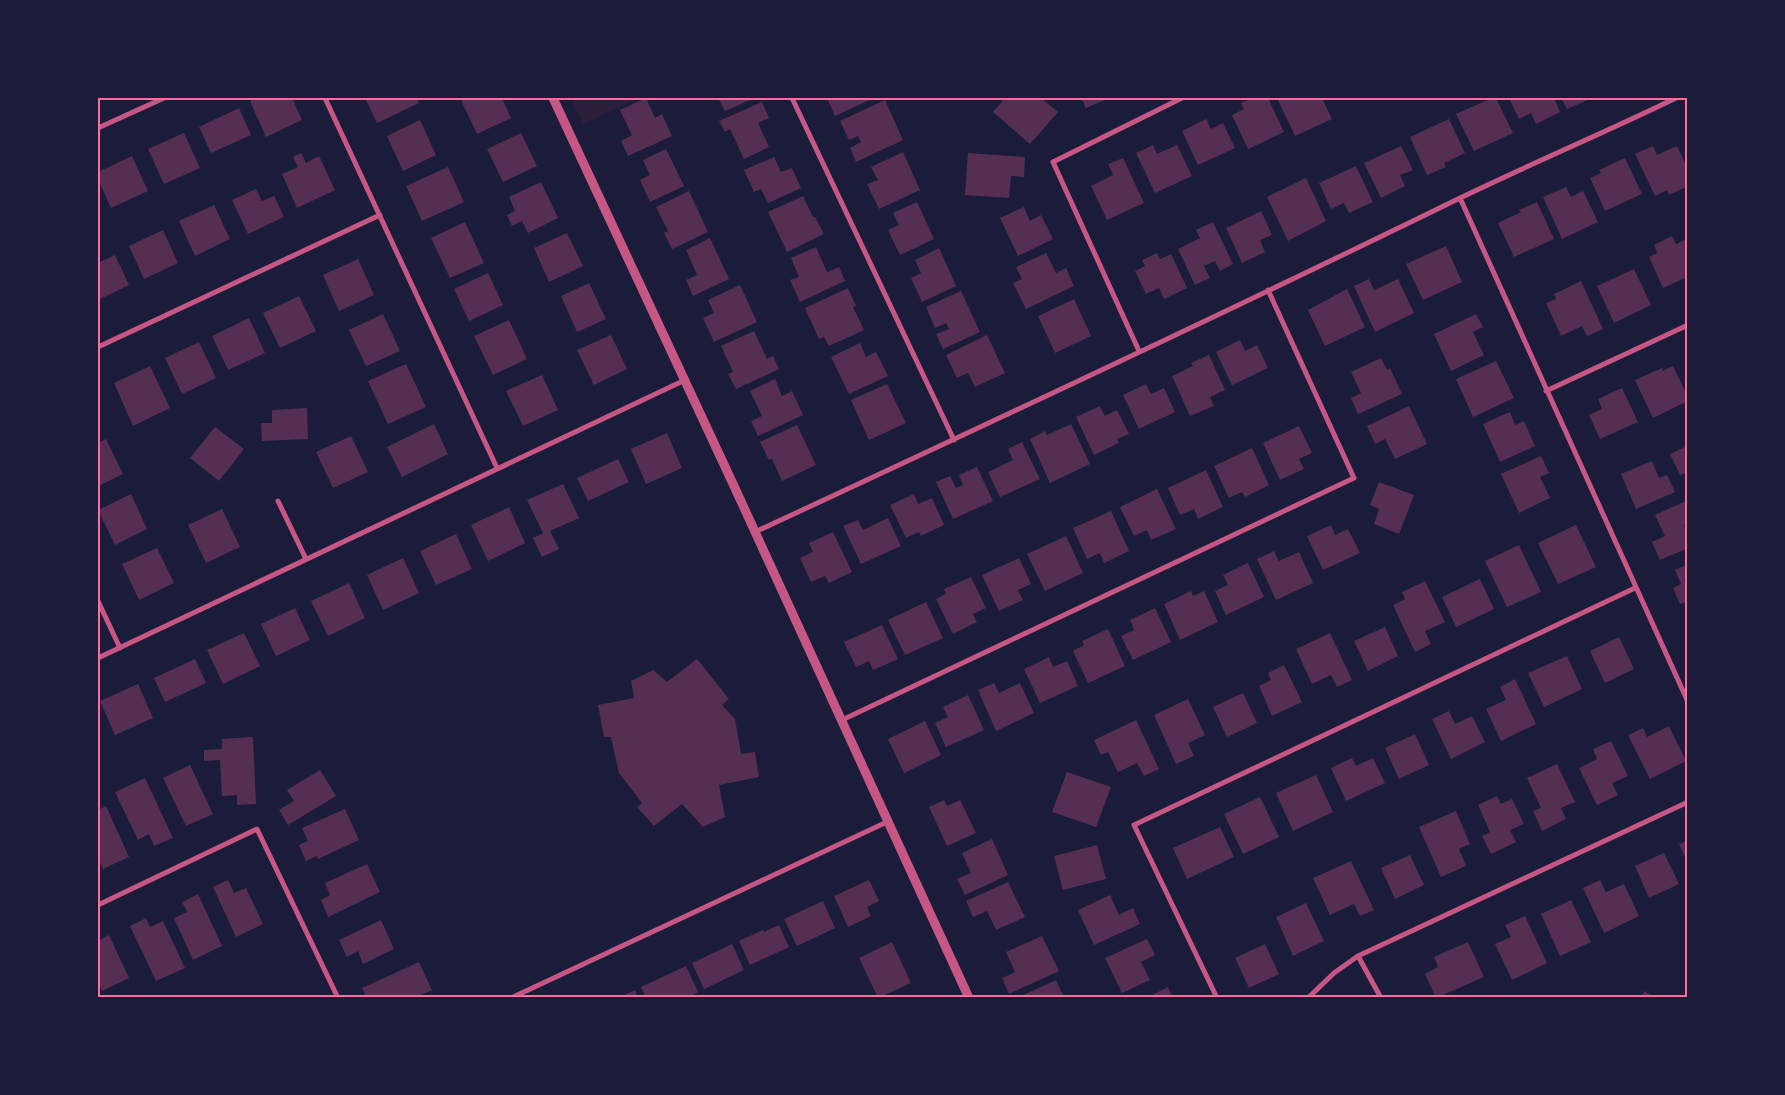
<svg xmlns="http://www.w3.org/2000/svg" width="1785" height="1095" font-family="'Fira Sans',sans-serif">
<style>
.green{fill:#2a1e3b}
.building{fill:#542f53}
.lines{fill:none;stroke-linecap:round;stroke-linejoin:round}
.minor{stroke:#c65784;stroke-width:5}
.tertiary{stroke:#c65784;stroke-width:9}
.neatline{fill:none;stroke:#ff6b9d;stroke-width:2}
</style>
<rect width="100%" height="100%" fill="#1b1b3a"/>
<path class="green" d="M571 98H640L583 124Z"/>
<path class="building" d="M258 98H292L302 120 266 137 250 101Z
M365 98H417L419 103 377 123Z
M460 98H502L511 118 477 134Z
M646 98 655 118 662 114 672 136 628 156 621 141 632 135 620 110Z
M718 98H755L725 111Z
M827 98H874L835 116Z
M1005 98H1041L1058 112 1030 144 993 112Z
M1081 98H1109L1086 108Z
M1252 98H1268L1284 132 1248 149 1232 115 1244 109 1241 103Z
M1277 98H1322L1332 119 1295 136Z
M1492 98H1496L1513 133 1474 151 1456 114Z
M1509 98H1554L1560 112 1536 124 1531 113 1519 119Z
M1561 98H1592L1567 109Z
M885 100 903 140 856 162 850 148 861 142 858 136 849 140 840 121Z
M762 102 769 118 758 123 769 147 744 159 730 129 725 132 719 121Z
M239 108 251 135 211 153 199 127Z
M1206 119 1211 129 1223 123 1235 148 1198 165 1182 131Z
M1449 119 1465 153 1444 163 1446 167 1427 175 1410 137Z
M420 120 436 155 403 171 387 136Z
M184 133 200 168 164 184 148 149Z
M521 133 537 166 503 182 487 149Z
M1153 145 1157 154 1177 145 1192 176 1155 193 1136 153Z
M1401 146 1413 170 1400 175 1405 186 1381 198 1364 163Z
M1653 146 1657 155 1677 146 1688 169V186L1669 195 1667 190 1655 196 1635 154Z
M666 149 684 186 650 202 640 180 650 175 643 160Z
M903 152 920 190 879 209 867 184 878 180 871 167Z
M301 153 306 163 319 156 335 190 297 208 282 174 298 167 293 157Z
M968 153 1025 157 1024 177 1011 176 1009 198 965 195Z
M132 156 148 191 111 208 98 179V172Z
M774 157 781 172 792 168 801 188 768 203 761 189 754 192 744 170Z
M1123 158 1144 203 1107 220 1091 186 1113 175 1108 164Z
M1625 158 1642 194 1605 211 1590 178 1601 173 1599 170Z
M1356 166 1373 202 1349 213 1344 203 1331 209 1319 183Z
M448 167 464 202 422 221 406 186Z
M1306 178 1326 221 1288 241 1267 197Z
M541 182 558 218 528 233 522 221 512 226 507 215 515 211 509 197Z
M1566 187 1571 197 1583 191 1598 222 1562 239 1543 197Z
M256 189 262 201 274 196 284 217 248 234 232 200Z
M689 191 708 232 672 249 664 233 668 231 656 207Z
M803 196 813 217H815L824 234 787 252 768 212Z
M917 202 934 239 900 255 888 230 899 225 893 213Z
M1537 202 1554 239 1514 257 1498 223 1521 212 1519 210Z
M214 205 230 239 195 256 179 221Z
M1024 207 1030 221 1041 215 1053 239 1018 256 1000 218Z
M1261 211 1272 235 1260 240 1265 252 1242 263 1226 228Z
M465 222 484 263 450 278 431 238Z
M1213 222 1233 264 1220 271 1215 261 1204 266 1210 278 1195 285 1178 249 1200 238 1196 230Z
M163 230 178 263 144 279 129 246Z
M567 233 583 266 549 282 534 248Z
M1672 236 1676 244 1687 239 1688 241V284L1685 278 1663 288 1649 257 1657 253 1654 245Z
M710 238 729 279 693 296 686 280 697 275 686 250Z
M1446 246 1462 282 1423 300 1406 264Z
M816 247 827 272 839 267 845 281 800 302 790 280 799 277 791 258Z
M939 248 956 286 922 302 911 278 921 273 915 260Z
M1046 253 1056 273 1066 268 1074 286 1026 309 1013 283 1022 279 1016 267Z
M1157 253 1160 259 1171 254 1187 288 1164 299 1159 288 1146 294 1135 271 1145 266 1142 260Z
M115 255 129 285 98 300V263Z
M358 259 374 295 339 311 323 275Z
M1634 269 1651 305 1614 323 1597 286Z
M488 273 503 305 469 321 454 289Z
M1369 279 1374 290 1398 279 1414 313 1375 332 1354 286Z
M1581 281 1603 329 1587 336 1582 326 1561 336 1546 303 1556 299 1554 294Z
M589 283 606 319 577 332 561 296Z
M740 285 757 322 714 342 703 318 714 313 708 300Z
M848 288 856 306 853 307 864 330 829 346 824 337 819 339 805 308Z
M1347 289 1365 327 1325 346 1308 310Z
M961 291 980 332 943 349 936 334 949 329 946 323 935 328 926 307Z
M299 296 316 331 280 348 263 313Z
M1074 299 1091 336 1055 353 1038 316Z
M383 314 400 351 366 366 349 330Z
M1476 314 1483 327 1473 332 1484 355 1451 371 1434 334Z
M249 318 265 353 228 370 212 336Z
M509 320 527 359 493 375 474 336Z
M754 331 767 359 773 356 779 369 736 389 728 374 733 372 721 346Z
M611 335 627 369 594 385 577 350Z
M987 335 1005 373 975 387 968 373 957 378 946 355Z
M1240 340 1245 351 1257 345 1268 368 1232 385 1216 352Z
M199 342 216 378 182 394 165 358Z
M860 343 866 357 876 352 888 376 849 394 831 357Z
M1209 355 1225 390 1210 397 1214 406 1190 416 1172 376 1193 366 1191 363Z
M1381 358 1387 370 1390 368 1402 394 1358 414 1351 398 1361 393 1351 372Z
M1496 361 1514 398 1473 417 1456 379Z
M406 364 426 407 388 424 368 381Z
M150 366 170 408 133 426 114 383Z
M1673 366 1688 397V401L1653 418 1635 380 1662 368 1663 371Z
M542 375 558 410 523 426 506 391Z
M775 379 782 396 792 391 803 415 758 436 751 421 762 416 750 391Z
M887 384 906 423 869 440 851 400Z
M1146 384 1151 394 1164 388 1175 412 1139 429 1123 395Z
M1622 388 1638 422 1600 439 1589 415 1602 409 1598 399Z
M1100 406 1105 416 1117 410 1129 434 1117 439 1119 443 1094 455 1076 417Z
M1409 406 1427 444 1395 459 1385 439 1375 444 1367 426Z
M307 408 308 439 262 441 261 423H272V410Z
M1510 412 1515 425 1524 421 1535 446 1500 462 1483 424Z
M434 424 448 454 402 477 387 447Z
M1071 424 1090 464 1050 483 1030 439 1045 431 1047 435Z
M797 425 816 465 782 481 772 459 769 460 760 442Z
M1299 426 1312 453 1299 459 1304 469 1280 480 1263 443Z
M215 427 244 449 219 481 190 458Z
M667 433 682 468 646 484 631 449Z
M351 436 368 472 333 488 316 452Z
M106 439 123 474 98 486V443Z
M1022 442 1040 479 1000 497 988 472 1013 460 1008 449Z
M1687 446 1688 472 1680 475 1670 454Z
M1252 448 1269 485 1245 497 1242 492 1229 498 1214 466Z
M1541 456 1549 473 1540 477 1550 498 1519 513 1501 474Z
M618 459 629 482 588 501 577 478Z
M1652 461 1659 478 1667 475 1675 492 1636 509 1621 474Z
M977 467 993 501 953 519 936 482 950 476 956 488 963 485 959 475Z
M1206 470 1223 507 1198 519 1194 509 1180 515 1168 488Z
M1379 482 1414 495 1399 534 1374 524 1379 509 1370 505Z
M563 484 579 518 550 531 559 549 542 557 533 538 543 533 527 500Z
M1157 489 1176 529 1151 540 1147 530 1134 536 1120 507Z
M131 494 147 529 115 545 98 510Z
M914 494 918 504 932 498 944 525 921 536 919 532 906 538 890 505Z
M1688 500V523L1684 525 1688 533V548L1660 560 1652 542 1665 536 1655 515Z
M509 507 525 543 488 561 471 525Z
M222 509 240 547 206 563 188 525Z
M1111 511 1129 551 1104 563 1100 553 1087 559 1073 528Z
M888 518 901 546 861 564 843 526 858 520 863 530Z
M1331 525 1335 535 1348 529 1360 553 1323 570 1307 536Z
M1576 525 1596 567 1558 584 1538 543Z
M833 532 852 572 829 583 825 576 811 582 800 558 813 552 809 543Z
M456 534 472 569 436 585 420 551Z
M1066 536 1083 573 1045 591 1027 554Z
M1519 545 1541 592 1507 607 1485 561Z
M157 548 174 583 139 600 122 564Z
M1274 551 1279 561 1299 552 1313 583 1276 600 1257 559Z
M403 558 419 593 383 610 367 575Z
M1019 558 1031 584 1018 590 1023 600 999 611 982 575Z
M1248 563 1264 597 1226 615 1215 591 1228 585 1223 575Z
M1688 564V601L1680 604 1673 588 1681 584 1675 570Z
M971 577 986 608 973 614 977 622 953 634 936 599 946 594 944 589Z
M1480 579 1494 609 1456 627 1442 597Z
M1425 581 1445 622 1425 631 1431 644 1415 652 1393 605 1405 599 1402 592Z
M349 583 365 618 328 636 311 601Z
M1191 591 1193 596 1204 591 1218 622 1180 640 1164 604Z
M926 602 943 638 905 655 888 620Z
M295 608 310 640 276 656 261 624Z
M1155 608 1171 642 1133 660 1121 636 1134 630 1130 620Z
M882 625 898 659 873 670 869 661 856 667 844 642Z
M1385 627 1398 656 1368 671 1354 641Z
M1108 629 1125 666 1088 683 1073 651 1084 645 1082 641Z
M244 633 260 666 223 684 207 650Z
M1330 633 1352 680 1337 687 1331 675 1312 684 1296 649Z
M1619 637 1634 669 1605 683 1590 651Z
M1567 656 1582 689 1544 707 1528 673Z
M1049 657 1053 667 1067 661 1078 686 1040 703 1024 669Z
M195 659 206 683 165 702 154 678Z
M697 659 729 699 722 705 735 719 741 754 755 752 759 777 719 785 725 817 703 827 682 804 654 826 637 807 642 803 619 773 611 737H604L598 705 634 698 631 681 653 670 667 682Z
M1284 665 1302 702 1272 716 1259 686 1271 680 1268 673Z
M1515 679 1536 724 1501 741 1486 709 1506 700 1500 687Z
M994 683 999 693 1020 683 1034 713 996 731 978 690Z
M138 684 153 718 115 735 100 701Z
M1243 693 1257 723 1227 737 1213 707Z
M968 695 984 730 946 747 935 723 948 717 943 707Z
M1188 699 1205 735 1188 743 1194 756 1176 764 1154 715Z
M1449 711 1455 724 1472 716 1485 742 1451 759 1432 719Z
M1136 720 1159 769 1144 776 1137 763 1118 772 1108 752 1101 755 1094 740Z
M925 721 941 755 904 773 888 739Z
M1669 726 1686 761 1650 779 1628 735 1643 728 1647 737Z
M1415 734 1429 765 1399 779 1385 748Z
M253 737 256 804 237 805V795L222 796 220 760 204 761V750L222 749V739Z
M1611 741 1628 776 1612 783 1618 795 1597 805 1579 768 1597 759 1593 749Z
M1352 758 1356 766 1373 758 1385 783 1346 801 1331 768Z
M1557 764 1575 802 1561 808 1566 819 1542 831 1533 811 1541 808 1527 778Z
M190 765 213 814 186 826 163 778Z
M320 770 336 796 288 825 279 810 294 801 287 790Z
M1067 772 1111 787 1096 827 1052 812Z
M1316 775 1333 812 1293 831 1276 793Z
M145 778 173 838 154 846 149 834 138 840 115 792Z
M1497 796 1501 804 1512 799 1524 824 1510 830 1516 842 1491 854 1482 836 1490 832 1478 805Z
M1260 797 1279 837 1243 854 1224 814Z
M944 800 947 806 960 800 976 833 947 846 929 807Z
M106 806 129 857 103 869 98 858V810Z
M345 809 359 840 318 859 317 856 306 861 299 845 308 841 302 828Z
M1456 811 1470 844 1459 849 1466 866 1441 877 1419 827Z
M1220 827 1234 857 1187 879 1173 848Z
M992 839 1008 875 965 895 957 879 971 873 962 853Z
M1688 840V863L1679 844Z
M1097 845 1106 879 1063 890 1054 856Z
M1664 853 1679 884 1649 898 1635 866Z
M1410 855 1424 885 1395 899 1381 868Z
M1351 861 1374 910 1360 916 1354 904 1330 915 1313 878Z
M367 864 380 892 328 917 321 900 330 895 325 883Z
M228 880 234 893 246 888 263 924 236 937 213 887Z
M869 880 879 901 867 907 871 916 848 927 834 896Z
M1600 880 1606 892 1624 884 1639 916 1604 933 1583 888Z
M1008 882 1025 917 996 930 987 911 973 917 966 901Z
M198 894 222 946 193 960 174 918 187 912 182 902Z
M1110 895 1119 915 1133 908 1140 924 1094 945 1078 910Z
M1571 900 1591 942 1560 956 1541 914Z
M823 901 835 928 797 946 784 919Z
M1306 903 1324 941 1293 956 1276 917Z
M1525 916 1547 963 1512 980 1495 944 1511 937 1505 925Z
M146 918 150 927 163 921 185 968 156 981 130 926Z
M381 920 394 949 363 964 358 951 347 957 339 940Z
M779 925 789 947 750 965 739 941 763 930 764 932Z
M109 935 129 978 102 991 98 981V955L100 954 98 948V941Z
M1042 936 1059 971 1009 994 1002 978 1015 972 1006 952Z
M1147 939 1155 955 1141 962 1150 980 1122 993 1105 958Z
M892 942 911 983 878 998 859 958Z
M1468 942 1484 977 1436 998 1425 974 1438 967 1434 957Z
M732 944 744 970 704 989 692 963Z
M1265 944 1279 974 1249 988 1235 958Z
M419 962 432 990 415 998H367L362 988Z
M686 966 698 992 687 998H646L641 987Z
M1056 980 1064 998H1017Z
M1168 987 1173 998H1146Z
M635 990 638 998H618Z
M1645 991 1654 998H1639Z"/>
<g class="lines">
<path class="minor" d="M325 98 497 468
M792 98 954 440
M98 128 164 98
M1460 198 1688 702
M98 347 380 215
M1139 351 1053 162 1182 98
M1546 391 1688 325
M278 501 306 559
M755 532C990 423 1225 313 1458 199 1530 164 1604 133 1676 98
M98 601 120 648
M98 658 685 380
M842 720 1354 478 1268 290
M98 905 257 829 338 998
M1358 956 1381 998
M511 998 889 821
M1217 998 1134 825 1635 588
M1308 998 1334 973 1358 956 1688 802"/>
<path class="tertiary" d="M553 98 734 486 969 998"/>
</g>
<rect width="1785" height="1095" fill="none" stroke="#1b1b3a" stroke-width="198"/>
<rect x="99" y="99" width="1587" height="897" class="neatline"/>
</svg>
